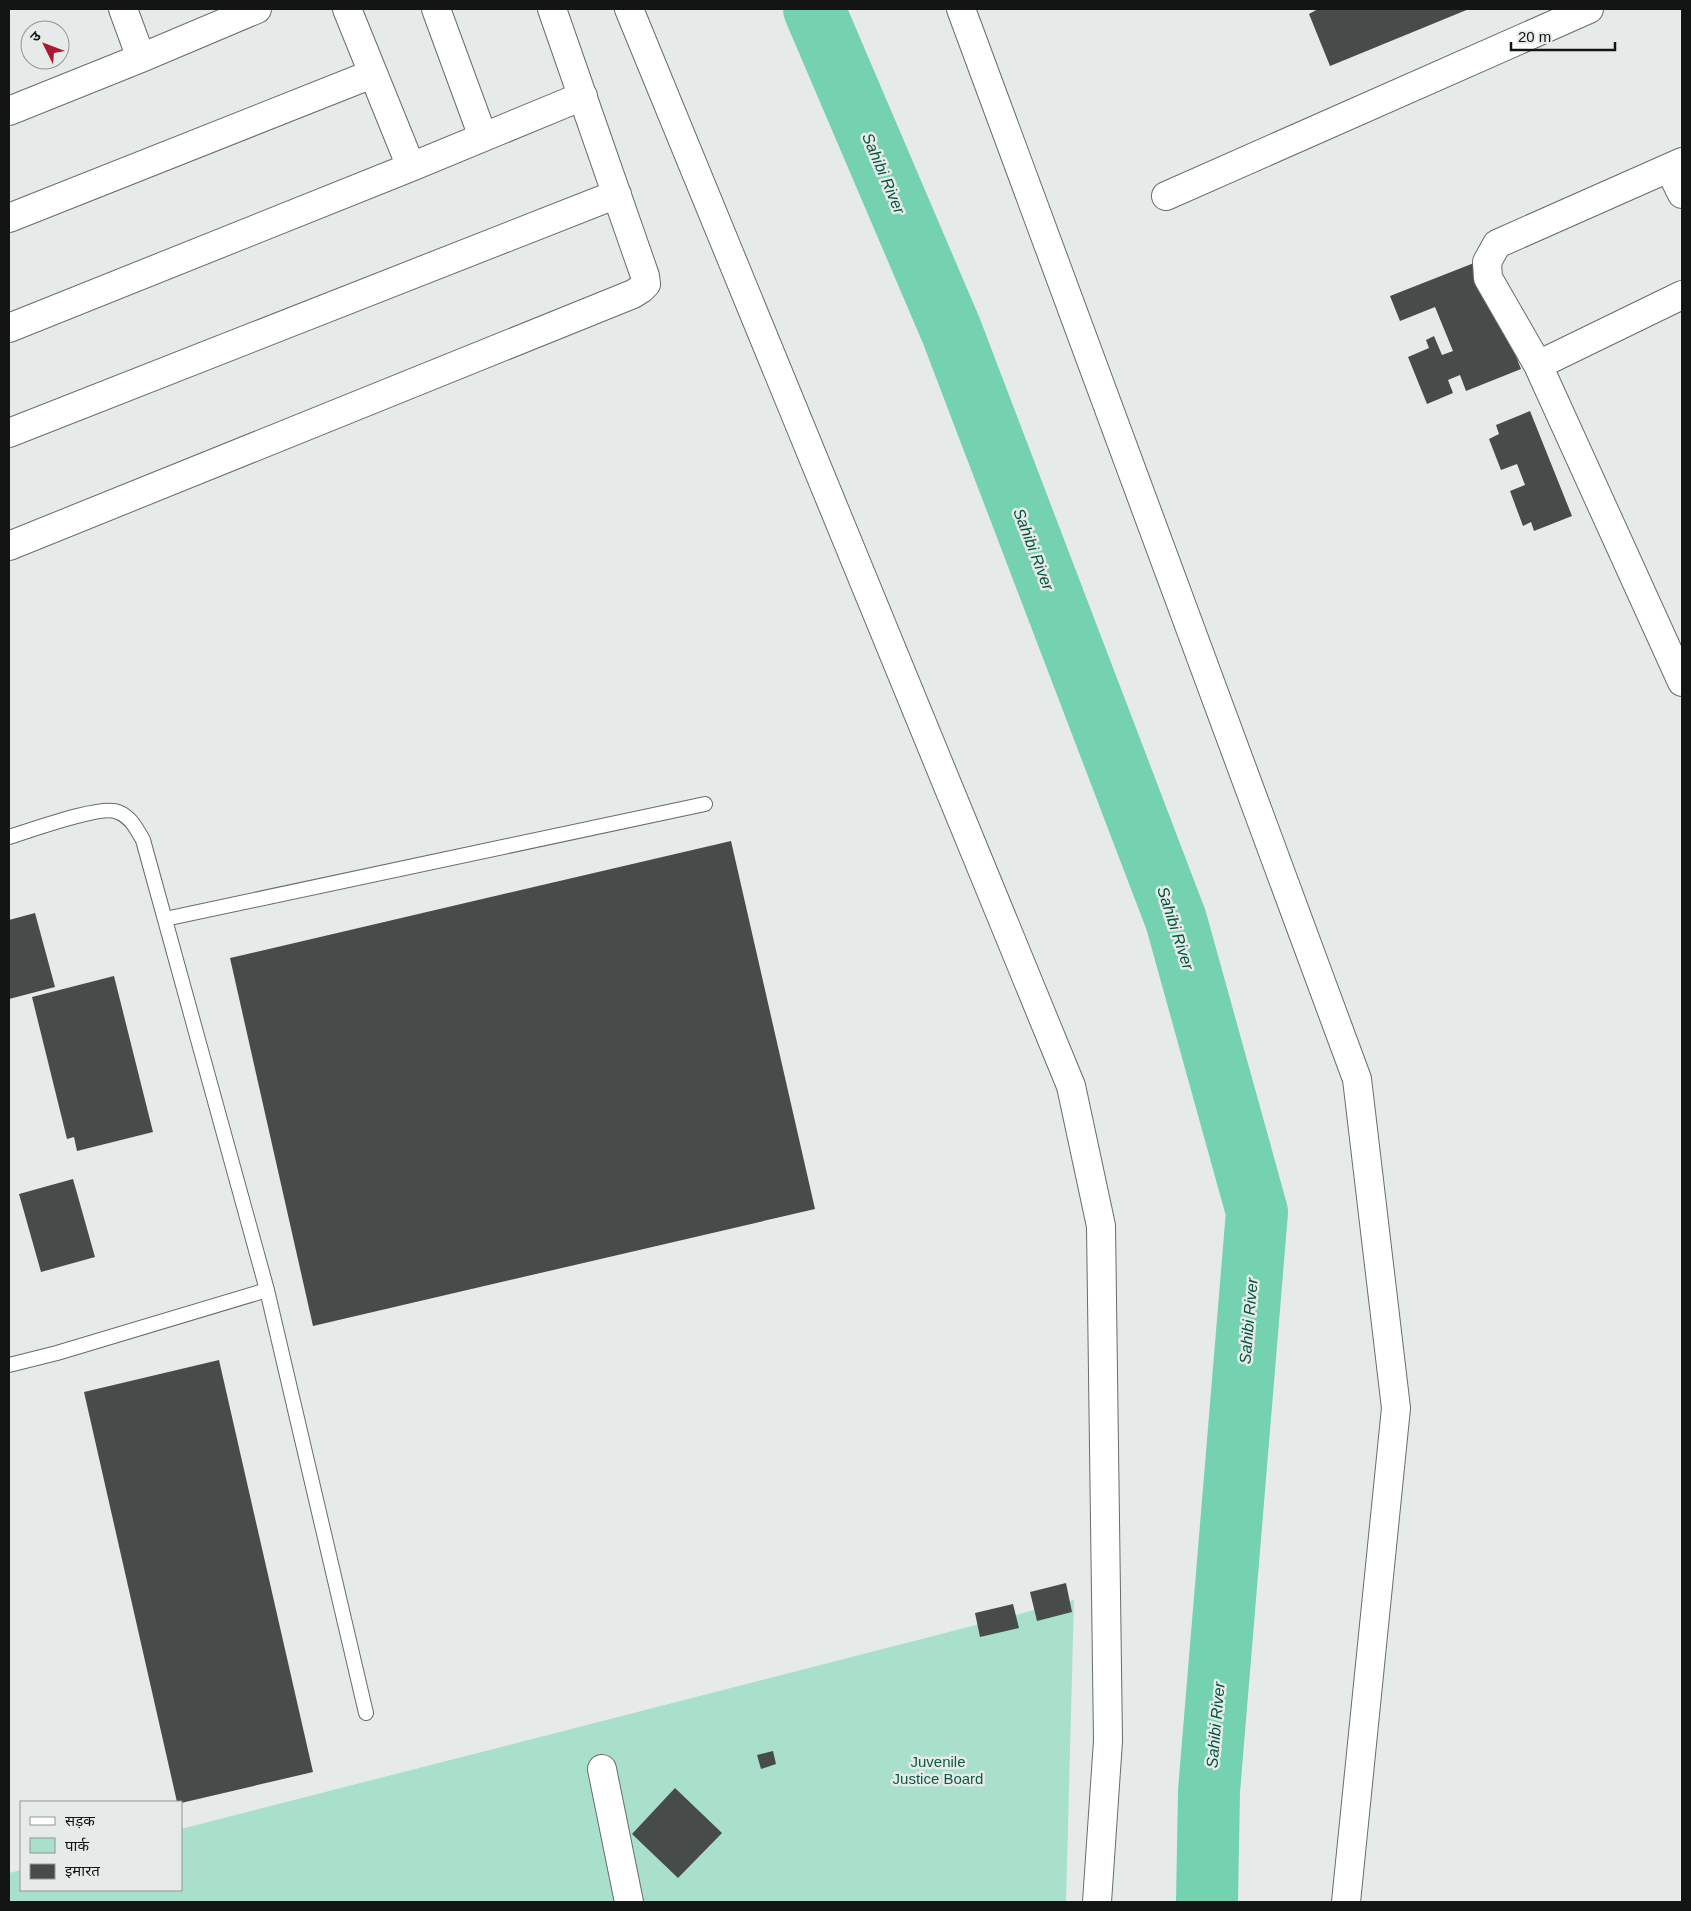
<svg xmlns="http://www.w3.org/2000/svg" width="1691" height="1911" font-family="Arial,'Noto Sans Devanagari',sans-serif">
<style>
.green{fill:#a9e0cb}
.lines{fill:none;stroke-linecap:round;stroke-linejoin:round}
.river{stroke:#74d2b1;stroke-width:62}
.building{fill:#474b4a}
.lane-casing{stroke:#686c6a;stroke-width:16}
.street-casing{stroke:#686c6a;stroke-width:30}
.lane{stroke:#fff;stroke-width:14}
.street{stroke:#fff;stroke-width:28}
.labels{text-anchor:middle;stroke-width:5;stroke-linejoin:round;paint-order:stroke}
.park-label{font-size:15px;fill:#0c5a45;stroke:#e6ebe9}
.water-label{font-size:16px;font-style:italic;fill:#00533e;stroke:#e6ebe9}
</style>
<rect width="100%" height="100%" fill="#e6ebe9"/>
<path class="green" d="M1074 1600 1066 1902H9V1873L21 1870V1890H181V1829Z"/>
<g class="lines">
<path class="river" d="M814 9 951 330 1176 920 1257 1212 1209 1791 1207 1902"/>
</g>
<path class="building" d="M1318 9H1469L1330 66 1309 14Z
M1479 261 1521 369 1466 391 1460 375 1448 380 1453 393 1427 404 1408 357 1429 348 1426 340 1434 336 1442 355 1453 351 1435 307 1400 321 1390 296Z
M1530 411 1572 516 1534 531 1531 522 1523 526 1510 491 1525 485 1517 464 1501 470 1489 439 1499 434 1496 425Z
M731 841 815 1209 313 1326 230 958Z
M35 913 55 987 9 999V920Z
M114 976 153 1132 77 1151 74 1137 67 1139 32 997Z
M73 1179 95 1257 41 1272 19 1194Z
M219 1360 313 1772 181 1803 177 1802 84 1392Z
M1066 1583 1072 1612 1037 1621 1030 1592Z
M1013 1604 1019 1628 980 1637 975 1613Z
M773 1751 776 1764 761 1769 757 1755Z
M675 1788 722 1833 678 1878 632 1834Z"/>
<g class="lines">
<defs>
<path id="lane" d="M9 837C29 831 102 804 118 812 131 817 136 828 143 840L267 1290 366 1713
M165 919 705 804
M9 1365 57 1353 267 1290"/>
<path id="street" d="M123 9 141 58
M347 9 411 167
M436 9 483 137
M629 9 1071 1086 1101 1226 1108 1741 1097 1902
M961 9 1357 1079 1396 1408 1346 1902
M9 111 141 58 257 9
M1682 162 1497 244 1487 262 1488 278 1538 365 1682 682
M1669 168 1682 194
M1166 196 1589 9
M9 218 372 74
M9 328 411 167 583 96
M1538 365 1682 295
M9 433 617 194
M9 546 633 294 641 289 646 284 645 276 552 9
M602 1769 629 1902"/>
</defs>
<use href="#lane" class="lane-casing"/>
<use href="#street" class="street-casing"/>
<use href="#lane" class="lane"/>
<use href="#street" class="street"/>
</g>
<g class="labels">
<g class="park-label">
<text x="938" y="1767">Juvenile<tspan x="938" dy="17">Justice Board</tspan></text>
</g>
<g class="water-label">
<text transform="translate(884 173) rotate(67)" y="6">Sahibi River</text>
<text transform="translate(1034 549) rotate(69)" y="6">Sahibi River</text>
<text transform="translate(1176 928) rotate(72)" y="6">Sahibi River</text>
<text transform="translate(1248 1321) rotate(-85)" y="6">Sahibi River</text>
<text transform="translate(1215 1725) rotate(-85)" y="6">Sahibi River</text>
</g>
</g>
<rect width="1691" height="1911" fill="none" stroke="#131514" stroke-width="20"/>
<rect x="20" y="1801" width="162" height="90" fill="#e6ebe9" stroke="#929594"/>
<rect x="30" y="1817" width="25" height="8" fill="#ffffff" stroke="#929594"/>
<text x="65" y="1826" font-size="15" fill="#131514">सड़क</text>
<rect x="30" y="1838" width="25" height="15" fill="#a9e0cb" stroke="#929594"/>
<text x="65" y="1851" font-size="15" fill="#131514">पार्क</text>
<rect x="30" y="1864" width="25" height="15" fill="#474b4a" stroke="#929594"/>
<text x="65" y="1876" font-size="15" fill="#131514">इमारत</text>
<g transform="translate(45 45) rotate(312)"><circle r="24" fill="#e6ebe9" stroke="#929594"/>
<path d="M0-4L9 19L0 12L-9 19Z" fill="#ad1831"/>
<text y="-8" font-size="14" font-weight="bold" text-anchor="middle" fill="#131514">उ</text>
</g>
<path d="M1511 42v8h104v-8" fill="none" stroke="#131514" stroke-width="2.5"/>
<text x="1518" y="42" font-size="15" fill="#131514" stroke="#e6ebe9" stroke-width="4" paint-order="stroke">20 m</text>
</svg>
